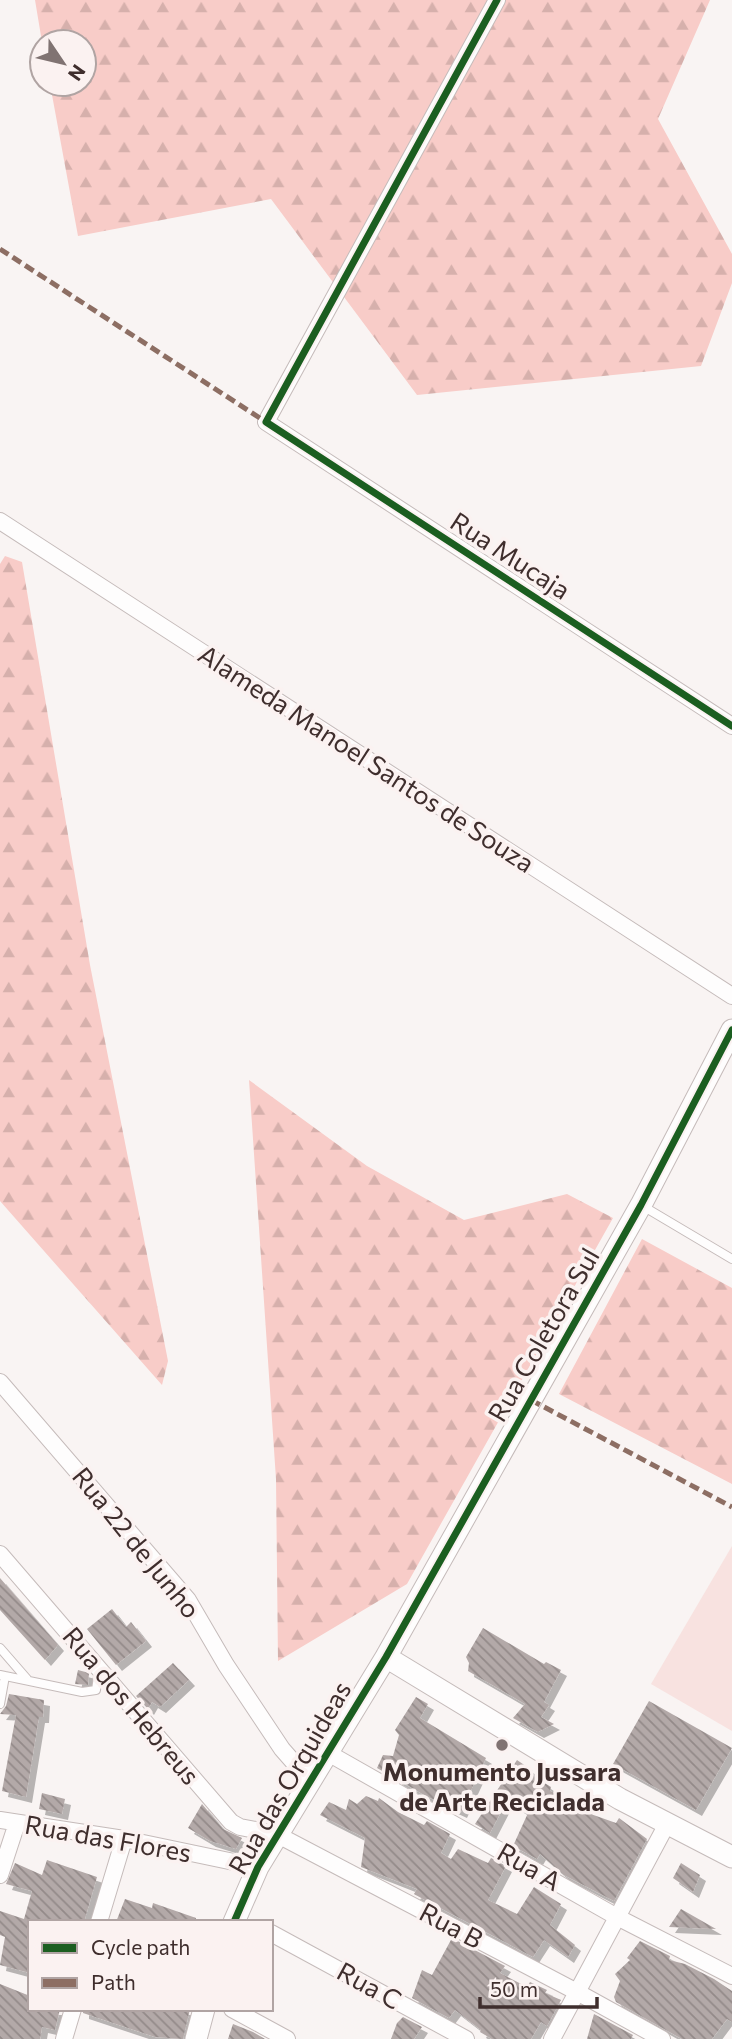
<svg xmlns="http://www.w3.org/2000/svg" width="732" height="2039" font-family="Commissioner,sans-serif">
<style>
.green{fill:#f8e2e0}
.forest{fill:url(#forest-firs)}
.building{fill:url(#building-back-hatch);filter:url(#shadow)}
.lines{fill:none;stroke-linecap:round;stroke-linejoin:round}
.lane-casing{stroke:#c5bbba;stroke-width:10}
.street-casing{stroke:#c5bbba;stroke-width:18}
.secondary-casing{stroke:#c5bbba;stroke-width:23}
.lane{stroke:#fefdfd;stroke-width:8}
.street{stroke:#fefdfd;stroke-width:16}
.secondary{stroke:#fefdfd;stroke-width:21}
.quiet{stroke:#8d6e63;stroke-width:5;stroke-dasharray:10 5;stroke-linecap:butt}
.cycleway-casing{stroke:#fbf2f1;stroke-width:11}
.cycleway{stroke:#1b5e20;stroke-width:7}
.poi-dot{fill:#807372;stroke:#fbf2f1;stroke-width:2.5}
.labels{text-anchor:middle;stroke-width:7;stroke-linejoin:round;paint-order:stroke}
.street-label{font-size:26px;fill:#3f2e2d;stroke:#fbf2f1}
.poi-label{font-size:26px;font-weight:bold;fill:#3f2e2d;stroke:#fbf2f1}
</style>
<defs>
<pattern id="forest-firs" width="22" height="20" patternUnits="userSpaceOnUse" patternTransform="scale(1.75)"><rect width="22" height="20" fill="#f8ccc8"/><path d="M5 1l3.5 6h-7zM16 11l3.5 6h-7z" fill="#d6b0ac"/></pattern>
<pattern id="building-back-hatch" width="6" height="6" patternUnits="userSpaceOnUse" patternTransform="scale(1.75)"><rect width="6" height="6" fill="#b3a9a8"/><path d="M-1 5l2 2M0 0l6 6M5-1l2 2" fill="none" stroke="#938a89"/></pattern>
<filter id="shadow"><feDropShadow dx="6" dy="6" stdDeviation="0" flood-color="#0004"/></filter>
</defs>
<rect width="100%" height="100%" fill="#f9f4f3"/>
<path class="green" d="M732 1546V1731L651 1684Z"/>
<path class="forest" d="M35 0H710L658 119 732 254V283L701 366 417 395 271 199 78 236 50 84H84V42H42Z
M5 556 22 562 90 965 168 1361 162 1385 0 1201V564Z
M249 1080 367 1166 464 1220 567 1194 613 1218 407 1584 278 1661 276 1479Z
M642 1239 732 1288V1484L559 1394Z"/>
<path class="building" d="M0 1578 58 1645 45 1660 0 1610Z
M112 1609 126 1627 131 1622 146 1641 116 1665 87 1629Z
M483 1628 544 1664 546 1662 561 1670 544 1702 549 1705 541 1717 554 1724 538 1732 513 1718 525 1704 468 1671 469 1663 466 1657Z
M173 1663 189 1680 160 1707 152 1702 148 1709 136 1696Z
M78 1670 89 1673 88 1685 75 1684Z
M9 1694 44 1700 43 1717H39L26 1797 2 1791 16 1715 0 1714 6 1706Z
M416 1697 428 1704 420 1718 486 1758 461 1812 426 1796 377 1768 383 1755 393 1756 399 1735 395 1730Z
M649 1701 732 1748 696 1810 613 1764Z
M517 1760 533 1771 531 1774 551 1787 550 1791 574 1804 576 1801 587 1806 585 1812 616 1823 619 1818 647 1839 614 1901 564 1875 540 1854 537 1859 513 1846 528 1813 518 1807 506 1802 490 1833 475 1824Z
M42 1793 65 1799 62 1814 39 1809Z
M366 1796 378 1801 379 1798 398 1812 424 1825 427 1821 450 1834 441 1853 451 1859 458 1849 488 1863 491 1858 506 1866 488 1900 517 1914 534 1887 561 1904 550 1925 575 1945 568 1957 544 1940 533 1957 423 1899 414 1894 417 1889 361 1867 365 1838 320 1815 329 1802 346 1810 349 1799 357 1804Z
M202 1804 223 1829 242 1838 236 1849 210 1841 188 1828Z
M47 1860 97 1877 84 1922H30V1973L0 1965 5 1937 0 1935V1911L24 1919 32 1891 6 1884 15 1863 42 1875Z
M681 1863 700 1875 693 1892 673 1878Z
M125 1899 152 1908 153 1903 196 1918V1922H116Z
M681 1909 716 1929 669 1927Z
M452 1938 505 1966 500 1973 527 1987 530 1982 547 1990 545 1993 561 2000 547 2026 541 2022 531 2039H492L480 2032 481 2030 455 2010 449 2018 412 1998 422 1970 432 1975Z
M640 1941 670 1956 669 1960 685 1964 714 1979 732 1991V2022L727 2019 712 2039H682L616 2002 614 1997 620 1981 615 1974 630 1960 627 1958Z
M0 1984 30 1996V2009H60L55 2030 42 2027 40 2039H0Z
M83 2009H190L183 2039 155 2037 83 2013Z
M594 2014 633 2035 631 2039H587Z
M403 2017 422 2027 414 2039H391L397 2023Z
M233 2024 253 2032 265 2039H228Z"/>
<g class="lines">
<defs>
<path id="lane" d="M641 1205 732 1259
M0 1648 27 1679
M0 1675 82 1692 96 1690 99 1670
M0 1704 5 1676"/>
<path id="street" d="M497 0 266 422 732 726
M0 521 732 996
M0 1382 188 1600 226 1665 282 1749 310 1781
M0 1554 231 1822 240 1827 276 1834 577 1992 662 2039
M328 1753 617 1917 732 1976
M0 1820 124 1839 258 1867
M0 1875 17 1823
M99 1922 124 1839
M271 1933 466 2039
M232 2009 287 2039
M64 2039 73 2009
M552 2039 668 1822"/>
<path id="secondary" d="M386 1657 620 1799 732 1857
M234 1922 258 1867 386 1657 641 1205 732 1030
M196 2039 204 2009"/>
</defs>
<use href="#lane" class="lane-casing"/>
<use href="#street" class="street-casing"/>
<use href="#secondary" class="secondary-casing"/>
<use href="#lane" class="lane"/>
<use href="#street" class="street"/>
<use href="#secondary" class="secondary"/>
<path class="quiet" d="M0 249 266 422
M531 1400 732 1507"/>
<defs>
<path id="cycleway" d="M497 0 266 422 732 726
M234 1922 258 1867 386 1657 641 1205 732 1030"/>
</defs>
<use href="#cycleway" class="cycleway-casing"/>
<use href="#cycleway" class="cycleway"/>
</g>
<circle class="poi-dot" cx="502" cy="1745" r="7"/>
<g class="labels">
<g class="street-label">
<text transform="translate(510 556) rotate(33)" y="9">Rua Mucaja</text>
<text transform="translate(366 759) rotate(33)" y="9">Alameda Manoel Santos de Souza</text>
<text transform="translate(544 1335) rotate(-60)" y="9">Rua Coletora Sul</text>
<text transform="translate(136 1543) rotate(51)" y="9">Rua 22 de Junho</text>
<text transform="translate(131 1706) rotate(50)" y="9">Rua dos Hebreus</text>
<text transform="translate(290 1778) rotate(-60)" y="9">Rua das Orquideas</text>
<text transform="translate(108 1839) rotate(10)" y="9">Rua das Flores</text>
<text transform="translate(529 1867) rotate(30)" y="9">Rua A</text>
<text transform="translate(451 1926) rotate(28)" y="9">Rua B</text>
<text transform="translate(369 1986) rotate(29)" y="9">Rua C</text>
</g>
<g class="poi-label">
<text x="502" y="1781">Monumento Jussara<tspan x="502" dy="30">de Arte Reciclada</tspan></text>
</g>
</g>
<rect x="28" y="1920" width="245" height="91" fill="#fbf2f1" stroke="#b0a4a3" stroke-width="2"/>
<rect x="42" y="1943" width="35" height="10" fill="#1b5e20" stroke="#b0a4a3" stroke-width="2"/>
<text x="91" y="1955" font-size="21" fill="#3f2e2d">Cycle path</text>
<rect x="42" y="1978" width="35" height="10" fill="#8d6e63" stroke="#b0a4a3" stroke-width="2"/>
<text x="91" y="1990" font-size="21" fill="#3f2e2d">Path</text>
<g transform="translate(63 63) rotate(125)"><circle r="33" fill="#fbf2f1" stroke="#b0a4a3" stroke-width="2"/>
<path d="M0-5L12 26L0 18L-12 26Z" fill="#807372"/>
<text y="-10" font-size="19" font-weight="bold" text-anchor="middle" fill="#3f2e2d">N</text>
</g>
<path d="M480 1997v10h117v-10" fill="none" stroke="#3f2e2d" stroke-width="3.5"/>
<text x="490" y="1997" font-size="21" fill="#3f2e2d" stroke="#fbf2f1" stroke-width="5" paint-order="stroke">50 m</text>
</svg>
